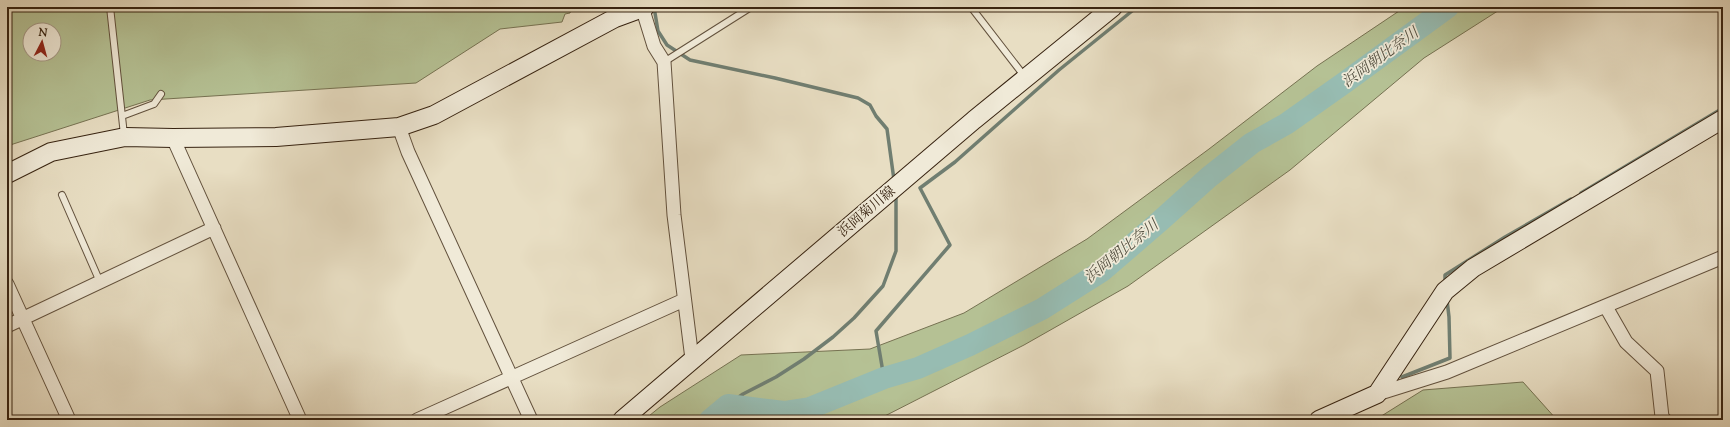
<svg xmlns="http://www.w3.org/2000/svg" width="1730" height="427" font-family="'Sorts Mill Goudy','Noto Serif JP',serif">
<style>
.green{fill:#b5c194;stroke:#767252;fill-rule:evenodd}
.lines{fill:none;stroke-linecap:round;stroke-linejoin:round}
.stream{stroke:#707e71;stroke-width:3.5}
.river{stroke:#97bcb2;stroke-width:22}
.lane-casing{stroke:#62513d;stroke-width:8}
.street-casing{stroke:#62513d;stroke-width:15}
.secondary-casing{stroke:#362210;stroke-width:20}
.lane{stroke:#f0ead8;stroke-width:6}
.street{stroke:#f0ead8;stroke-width:13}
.secondary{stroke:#f0ead8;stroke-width:18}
.labels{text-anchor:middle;stroke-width:3.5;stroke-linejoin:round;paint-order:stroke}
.street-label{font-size:14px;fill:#362210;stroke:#f0ead8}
.water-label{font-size:15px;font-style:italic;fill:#535041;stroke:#f0ead8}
</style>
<rect width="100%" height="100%" fill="#e8dec3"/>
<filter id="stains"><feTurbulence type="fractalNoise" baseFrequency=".005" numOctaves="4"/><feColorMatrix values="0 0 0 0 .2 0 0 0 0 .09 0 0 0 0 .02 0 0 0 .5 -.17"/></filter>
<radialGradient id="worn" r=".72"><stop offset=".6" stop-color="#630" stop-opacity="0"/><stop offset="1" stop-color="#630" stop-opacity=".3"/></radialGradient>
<path class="green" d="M7 7H572L570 13 565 14 562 22 500 29 416 83 150 100 7 146ZM30 30H54V54H30Z
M1405 7H1504L1424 58 1290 170 1128 286 1024 345 877 420H644L660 407 741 355 870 349 964 313 1087 239 1209 149 1317 66Z
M1523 382 1557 420H1375L1423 390Z"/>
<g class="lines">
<path class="stream" d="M654 7 658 31 667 45 690 60 775 78 858 98 870 105 876 116 887 129 894 180
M1581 193 1723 108
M1445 284V275L1505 237 1571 199
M1402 377 1450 358 1449 317 1447 300
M884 378 876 331 950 245 920 188 955 162 1059 70 1137 7
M728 405 743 394 776 377 804 359 833 337 854 318 883 286 896 251V194
M1298 420 1300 419"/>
<path class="river" d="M710 420 728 405 784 412 810 408 884 378 918 368 970 345 1042 309 1102 271 1160 221 1209 177 1252 143 1286 124 1344 83 1448 7"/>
<defs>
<path id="lane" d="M110 7 124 135
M971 7 1025 77
M664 62 751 7
M122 116 154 104 161 94
M62 195 100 282"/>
<path id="street" d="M642 7 654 46 664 62 674 215 692 359
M399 127 408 152 531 420
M173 138 300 420
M7 284 69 420
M1606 307 1626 342 1657 371 1662 417 1665 420
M7 326 214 228
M1377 394 1447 372 1723 257
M417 420 684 300"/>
<path id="secondary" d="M7 174 51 152 125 137 173 138 276 137 399 127 434 115 615 18 645 7
M622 420 974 120 1113 7
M1319 420 1377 394 1445 291 1473 268 1723 119"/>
</defs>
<use href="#lane" class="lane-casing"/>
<use href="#street" class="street-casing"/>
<use href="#secondary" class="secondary-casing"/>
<use href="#lane" class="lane"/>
<use href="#street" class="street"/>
<use href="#secondary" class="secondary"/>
</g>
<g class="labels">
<g class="street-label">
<text transform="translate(866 211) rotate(-40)" y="5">浜岡菊川線</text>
</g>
<g class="water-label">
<text transform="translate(1380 57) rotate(-36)" y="5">浜岡朝比奈川</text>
<text transform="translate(1121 251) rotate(-39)" y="5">浜岡朝比奈川</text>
</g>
</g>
<rect width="1730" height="427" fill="none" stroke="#e8dec3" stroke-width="24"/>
<rect x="8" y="8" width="1714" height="411" fill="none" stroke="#362210" stroke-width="2"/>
<rect x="12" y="12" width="1706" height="403" fill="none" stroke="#362210"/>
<g transform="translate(42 42) rotate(6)"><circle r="19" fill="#f0ead8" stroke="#a69a88"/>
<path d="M0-3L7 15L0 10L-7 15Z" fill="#8f2418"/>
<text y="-6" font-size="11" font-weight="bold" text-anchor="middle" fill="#362210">N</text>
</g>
<rect width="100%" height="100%" filter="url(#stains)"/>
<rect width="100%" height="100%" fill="url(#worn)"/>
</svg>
